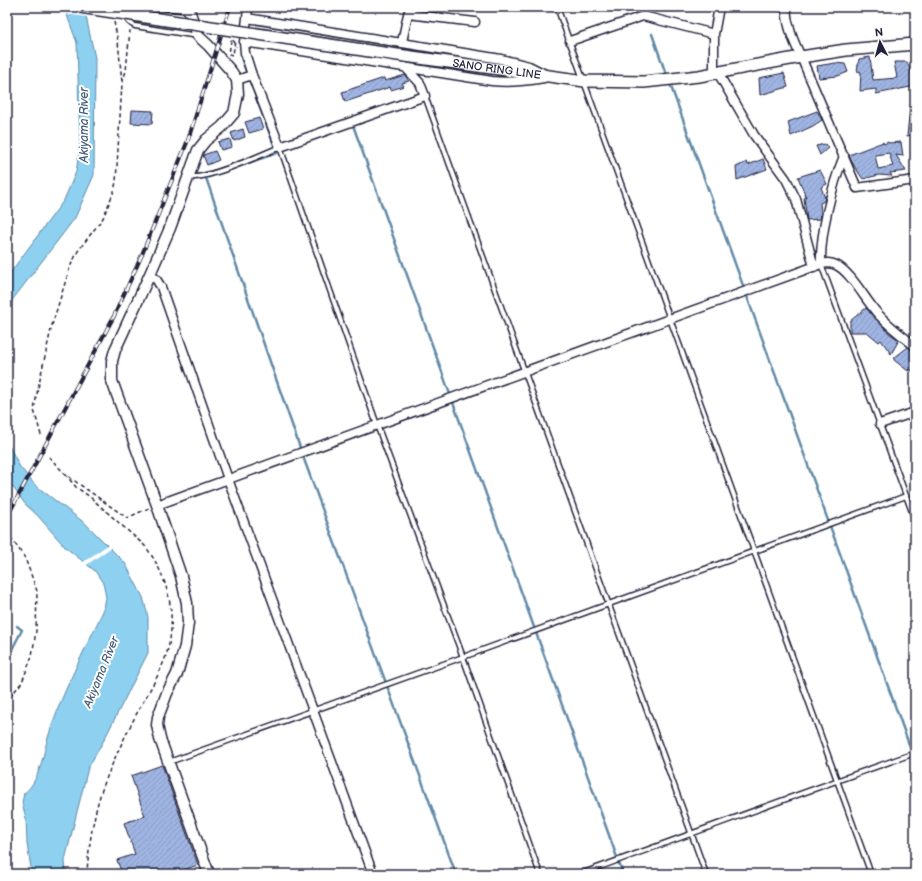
<svg xmlns="http://www.w3.org/2000/svg" width="922" height="881" font-family="'Balsamiq Sans',sans-serif">
<style>
.water{fill:#8dd0ef;stroke:#628aa7}
.pier{fill:#fff}
.lines{fill:none;stroke-linecap:round;stroke-linejoin:round}
.stream{stroke:#628aa7;stroke-width:2.5}
.building{fill:url(#building-hatch);stroke:#22223b;fill-rule:evenodd}
.service-casing{stroke:#22223b;stroke-width:7}
.minor-casing{stroke:#22223b;stroke-width:11}
.tertiary-casing{stroke:#22223b;stroke-width:13}
.secondary-casing{stroke:#22223b;stroke-width:14}
.path{stroke:#22223b;stroke-width:1.5;stroke-dasharray:4 3;stroke-linecap:butt}
.service{stroke:#fff;stroke-width:4}
.minor{stroke:#fff;stroke-width:8}
.tertiary{stroke:#fff;stroke-width:10}
.secondary{stroke:#fff;stroke-width:11}
.rail-casing{stroke:#22223b;stroke-width:4}
.rail{stroke:#fff;stroke-width:2.5;stroke-dasharray:8;stroke-linecap:butt}
.secondary-bridge-casing{stroke:#22223b;stroke-width:14;stroke-linecap:butt}
.path-bridge{stroke:#22223b;stroke-width:1.5;stroke-dasharray:4 3;stroke-linecap:butt}
.secondary-bridge{stroke:#fff;stroke-width:11}
.labels{text-anchor:middle;stroke-width:4;stroke-linejoin:round;paint-order:stroke}
.street-label{font-size:11px;fill:#22223b;stroke:#fff}
.water-label{font-size:12px;font-style:italic;fill:#475f7a;stroke:#fff}
</style>
<defs>
<pattern id="building-hatch" width="6" height="6" patternUnits="userSpaceOnUse"><rect width="6" height="6" fill="#9fb4e2"/><path d="M-1 1l2-2M0 6l6-6M5 7l2-2" fill="none" stroke="#899ac3"/></pattern>
</defs>
<rect width="100%" height="100%" fill="#fff"/>
<filter id="ink" filterUnits="userSpaceOnUse"><feTurbulence type="fractalNoise" baseFrequency=".025" numOctaves="2"/><feDisplacementMap in="SourceGraphic" scale="8" xChannelSelector="R" yChannelSelector="G"/><feConvolveMatrix kernelMatrix="1 2 1 2 8 2 1 2 1" color-interpolation-filters="sRGB"/></filter>
<g filter="url(#ink)">
<path class="water" d="M64 7H84L95 58 94 175 75 218 7 307V277L64 200 76 172 80 146 77 43Z
M7 442 20 467 35 485 86 524 125 563 143 597 148 617V653L104 740 88 768 65 860 66 874H32L27 844 26 818 22 803 24 793C38 784 43 756 47 741 60 695 84 652 104 609L106 597 103 583 95 571 65 547 38 516 25 504 7 479Z"/>
<path class="pier" d="M62 7H86L88 17 64 14Z
M109 544 112 547 85 566 82 563Z"/>
<g class="lines">
<path class="stream" d="M652 34 667 77
M669 81 915 761
M354 128 623 874
M234 168 277 153 241 58
M223 172 206 178 305 462 456 874
M7 659 22 630 17 626"/>
</g>
<path class="building" d="M870 57 873 80 897 78 894 62H907L915 80V86L876 94V89L860 91 861 72 857 71 859 59Z
M835 63 845 64 848 72 838 76 819 78 817 66Z
M784 73 788 87 760 95 759 78Z
M405 75 409 81 402 83 404 86 391 90 390 87 345 102 342 92 384 78 385 81Z
M910 106H915V134L907 136Z
M132 110 153 111 152 124 131 123Z
M817 111 822 120 813 126 791 136 788 122Z
M259 118 263 129 249 133 245 122Z
M243 129 245 137 234 141 231 133Z
M230 139 232 147 221 150 218 142Z
M883 142 884 144 888 142 889 143 901 142 903 156 896 155 906 171 890 173 892 176 879 175 863 179 854 166 849 155ZM889 153 893 166 878 169 875 155Z
M825 144 828 148 820 155 816 146Z
M215 151 219 160 207 165 203 155Z
M763 159 767 169 737 180 736 167 747 162 748 165Z
M820 170 827 184 821 187 825 198 824 201 820 203 821 213 820 219 807 220 804 198 806 197 798 177Z
M866 308 889 333 899 340 891 354 881 340 879 342 867 332H850V321Z
M908 347 915 351V374L910 369 908 371 894 360V358Z
M162 765 198 865 172 874H122L117 860 135 854 124 823 145 816 131 776Z"/>
<g class="lines">
<defs>
<path id="service" d="M125 7C126 17 125 21 135 26L198 36
M156 7 189 11
M557 7 871 874
M425 96 706 874
M189 177C207 180 261 155 280 147L377 425 463 657 540 874
M821 264 915 520
M169 762 463 657 906 496
M580 874C692 834 803 792 915 753"/>
<path id="minor" d="M786 7C787 26 793 40 801 57L857 188 915 180
M408 14 475 22
M247 18 248 7
M570 41 643 16 714 34
M244 42 492 81C510 83 526 81 544 78
M402 42 408 14 411 7
M405 67 420 83 425 96 280 147 252 75 245 53 244 42 247 18 501 59 529 66 543 73
M718 73 754 135 786 179 796 199 814 267
M714 74V34L719 7
M237 80 252 75
M821 264C820 234 832 185 844 156
M150 274 156 279 161 287 228 479 373 874
M880 424 915 412
M157 505 821 264C826 263 830 262 836 265 851 272 866 301 878 314 889 326 902 336 915 346"/>
<path id="tertiary" d="M188 7 198 36 208 45 231 71 237 80 238 94 234 113 222 127 206 140 198 150 170 228 150 274 115 350 112 361V381L157 505 181 576 187 603 188 623 185 646 177 674 167 693 158 717 157 725 160 739 209 874"/>
<g id="secondary">
<path id="s1" d="M376 52 585 81 644 82 699 76 801 57 846 50 915 44"/>
</g>
</defs>
<use href="#service" class="service-casing"/>
<use href="#minor" class="minor-casing"/>
<use href="#tertiary" class="tertiary-casing"/>
<use href="#secondary" class="secondary-casing"/>
<path class="path" d="M114 22 118 41 122 82
M233 40 236 47
M41 435 34 410 39 383 52 325 70 267 78 251 103 218 114 191 116 182 122 84 126 71 130 30
M49 457 65 474 127 518 149 508
M65 474 76 487 90 497 145 546C170 578 179 623 164 661 157 680 145 697 136 715 124 738 112 763 103 787 94 811 88 849 87 874
M7 532 25 558 37 591 36 631 32 656 22 682 7 701"/>
<use href="#service" class="service"/>
<use href="#minor" class="minor"/>
<use href="#tertiary" class="tertiary"/>
<use href="#secondary" class="secondary"/>
<defs>
<path id="rail" d="M7 517 114 316 141 257 188 140 230 7"/>
</defs>
<use href="#rail" class="rail-casing"/>
<use href="#rail" class="rail"/>
<defs>
<path id="secondary-bridge" d="M80 7 376 52"/>
</defs>
<use href="#secondary-bridge" class="secondary-bridge-casing"/>
<path class="path-bridge" d="M231 40 229 54 233 55 235 40"/>
<use href="#secondary-bridge" class="secondary-bridge"/>
</g>
</g>
<g class="labels">
<g class="street-label">
<text dy="4" stroke="none"><textPath href="#s1" startOffset="122">SANO RING LINE</textPath></text>
</g>
<g class="water-label">
<text transform="translate(84 125) rotate(-90)" y="4">Akiyama River</text>
<text transform="translate(101 672) rotate(-68)" y="4">Akiyama River</text>
</g>
</g>
<rect width="922" height="881" fill="none" stroke="#fff" stroke-width="24"/>
<rect x="12" y="12" width="898" height="857" fill="none" stroke="#22223b" stroke-width="1.5" filter="url(#ink)"/>
<g transform="translate(880 42) rotate(354)" stroke="#ffffff" stroke-width="3" paint-order="stroke">
<path d="M0-3L7 15L0 10L-7 15Z" fill="#22223b"/>
<text y="-6" font-size="11" font-weight="bold" text-anchor="middle" fill="#22223b">N</text>
</g>
</svg>
